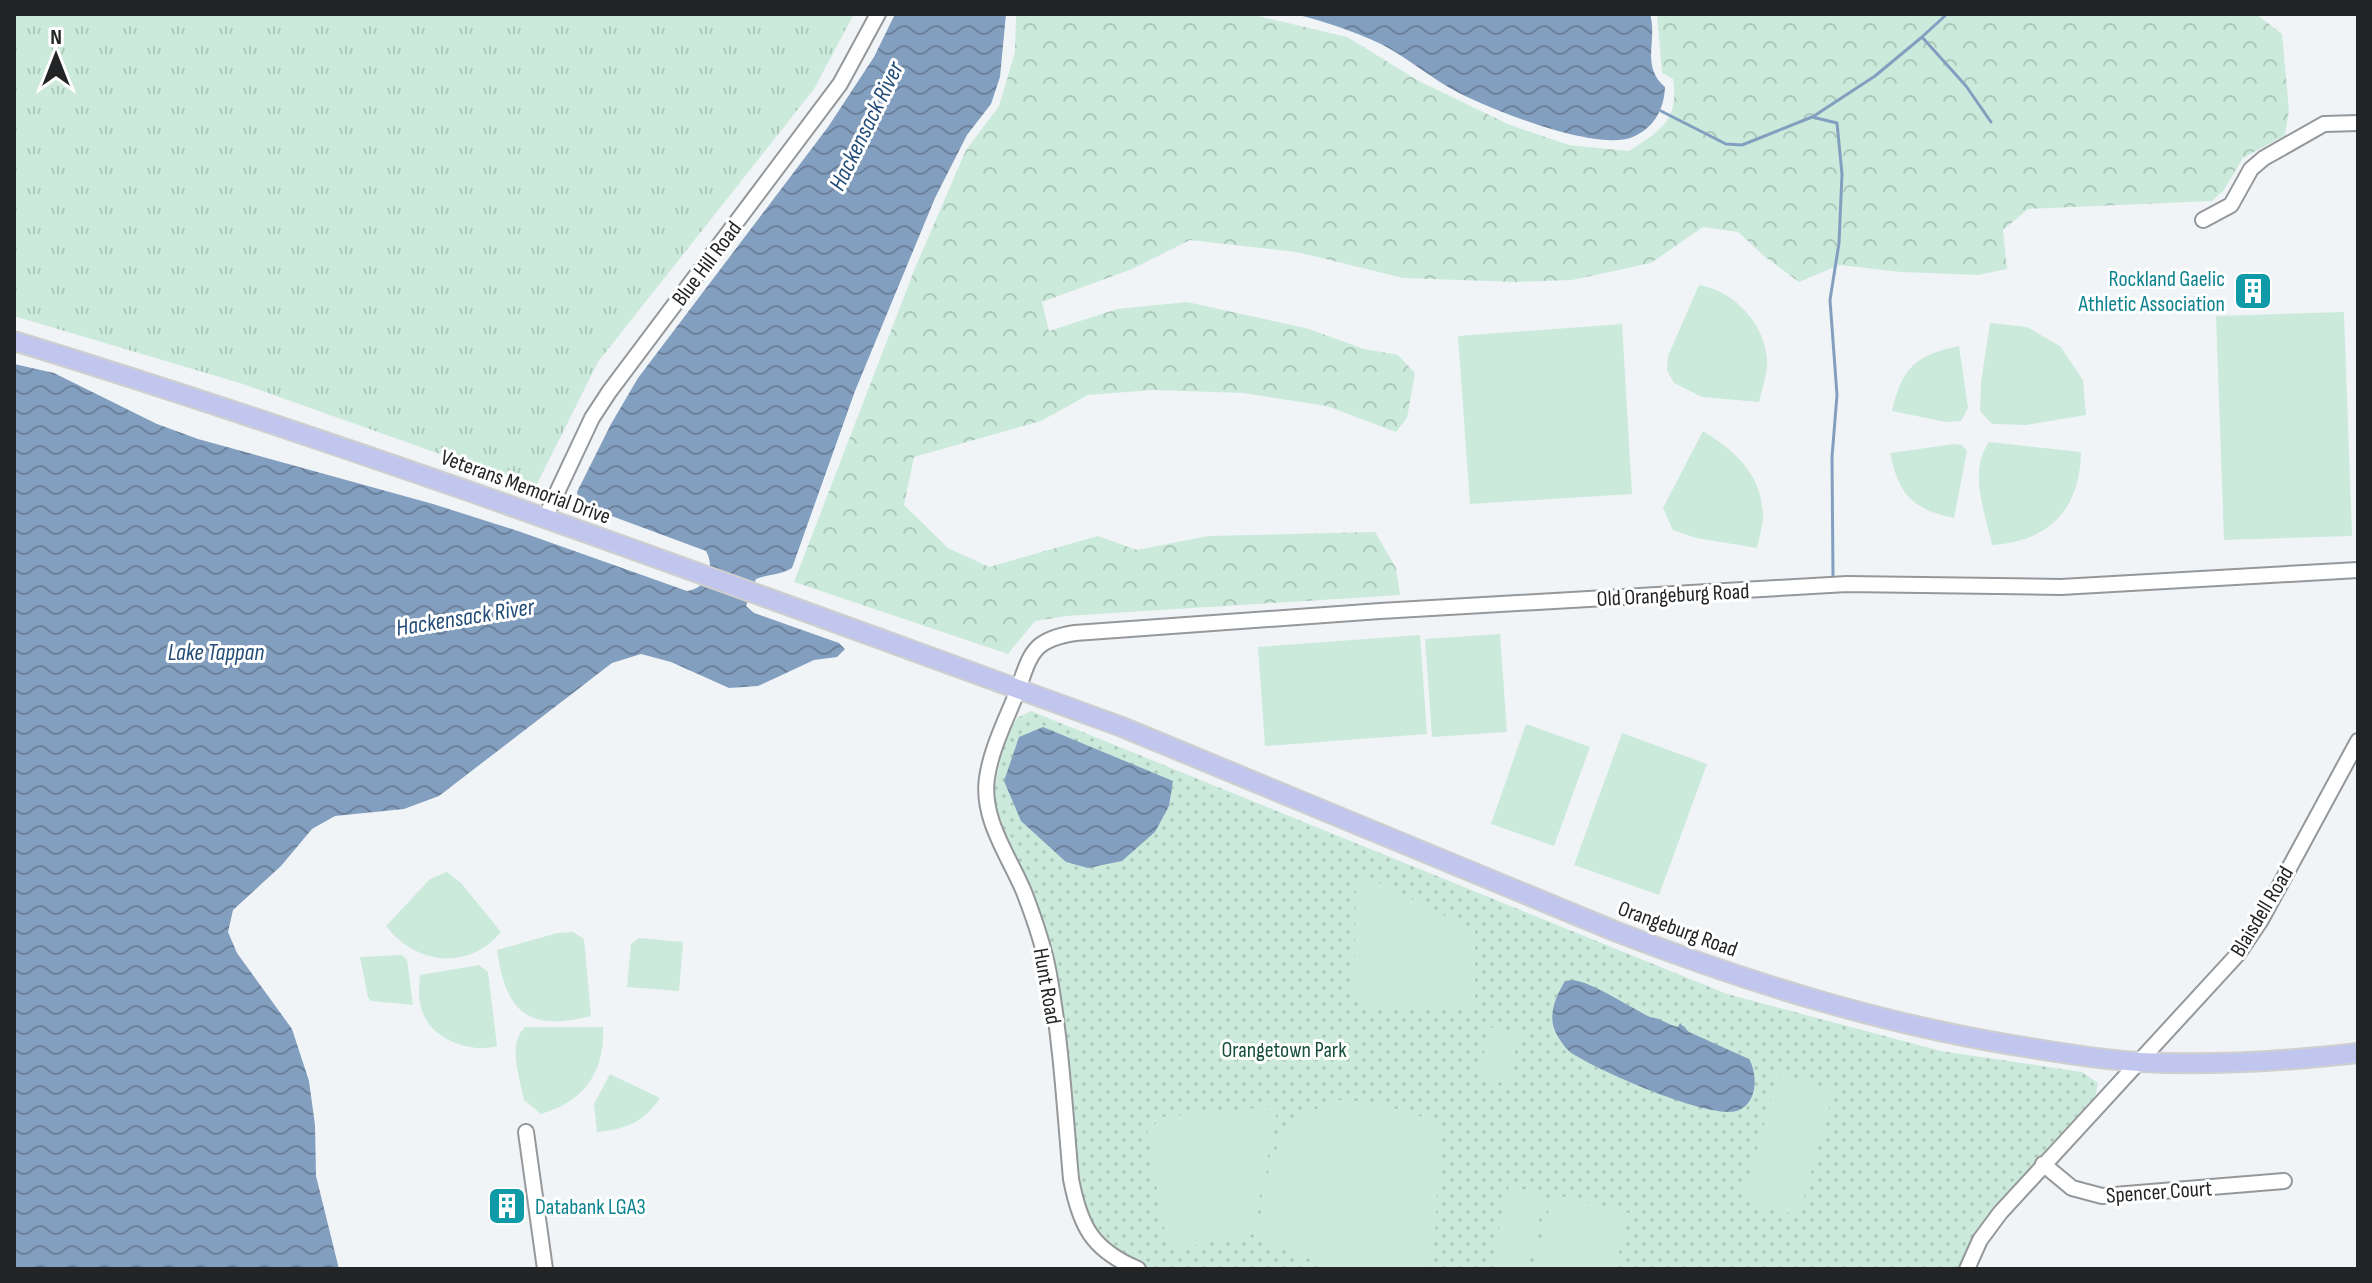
<svg xmlns="http://www.w3.org/2000/svg" width="2372" height="1283" font-family="'Sofia Sans Condensed',sans-serif">
<style>
.grass{fill:url(#grass-tufts)}
.forest{fill:url(#forest-crowns)}
.park{fill:url(#park-dots)}
.garden{fill:#cbeadb}
.water{fill:url(#water-waves)}
.lines{fill:none;stroke-linecap:round;stroke-linejoin:round}
.stream{stroke:#839fbf;stroke-width:3}
.minor-casing{stroke:#95989b;stroke-width:18}
.major-casing{stroke:#cfcfcf;stroke-width:22}
.minor{stroke:#fff;stroke-width:14}
.major{stroke:#c1c6ef;stroke-width:18}
.labels{text-anchor:middle;stroke-width:6;stroke-linejoin:round;paint-order:stroke}
.street-label{font-size:22px;fill:#232426;stroke:#fff}
.culture-label{font-size:22px;fill:#0d838f;stroke:#fff;text-anchor:end}
.park-label{font-size:22px;fill:#174f3a;stroke:#fff}
.water-label{font-size:24px;font-style:italic;fill:#234d78;stroke:#fff}
</style>
<defs>
<pattern id="grass-tufts" width="24" height="20" patternUnits="userSpaceOnUse" patternTransform="scale(2)"><rect width="24" height="20" fill="#cbeadb"/><path d="M3 7l-1-3M5 7V3M7 7l1-3M15 17l-1-3M17 17v-4M19 17l1-3" fill="none" stroke="#aec9bc"/></pattern>
<pattern id="forest-crowns" width="20" height="18" patternUnits="userSpaceOnUse" patternTransform="scale(2)"><rect width="20" height="18" fill="#cbeadb"/><path d="M2 6a3 3 0 1 1 6 0M12 15a3 3 0 1 1 6 0" fill="none" stroke="#aec9bc"/></pattern>
<pattern id="park-dots" width="8" height="8" patternUnits="userSpaceOnUse" patternTransform="scale(2)"><rect width="8" height="8" fill="#cbeadb"/><path d="M2 2h.1M6 6h.1" fill="none" stroke="#aec9bc" stroke-width="1.8" stroke-linecap="round"/></pattern>
<pattern id="water-waves" width="16" height="10" patternUnits="userSpaceOnUse" patternTransform="scale(2)"><rect width="16" height="10" fill="#839fbf"/><path d="M0 5q4-4 8 0t8 0" fill="none" stroke="#6b819b"/></pattern>
</defs>
<rect width="100%" height="100%" fill="#f1f4f7"/>
<path class="grass" d="M14 14H854L814 89 598 362 535 488 243 384 14 316Z"/>
<path class="forest" d="M1016 14H1250L1347 37 1419 81 1510 125 1569 145 1629 151C1661 130 1679 121 1673 79L1662 73 1657 14H2256L2282 34 2289 110 2285 135 2243 158 2224 190 2212 201 2028 209 2003 230 2007 269 1978 275 1901 272 1839 265 1799 282 1764 256 1738 232 1703 227 1651 263 1572 280 1515 282 1403 278 1297 252 1190 240 1132 269 1042 302 1049 331 1117 309 1187 302 1309 329 1364 349 1398 355 1415 373 1407 418 1396 432 1327 406 1243 393 1152 390 1088 395 1041 421 914 457 904 505 948 548 989 567 1098 536 1137 550 1208 536 1375 532 1396 568 1400 595 1066 616 1035 621 1008 654 794 582 915 268 966 150 999 106 1015 52Z"/>
<path class="park" d="M1031 711 1727 994 1941 1051 2082 1072 2098 1083 2096 1095 1992 1210 1972 1244 1962 1269H1149L1116 1253 1092 1233 1078 1201 1058 979 1043 922 998 822 994 790 1004 742 1017 718Z"/>
<path class="garden" d="M1699 285C1734 291 1764 323 1767 359 1768 372 1762 389 1759 402L1702 397 1674 383 1667 370 1668 356Z
M2344 312 2352 536 2224 540 2216 316Z
M1990 323 2027 327 2060 346 2083 380 2086 415 2026 425 1992 424 1980 411 1981 382Z
M1622 324 1632 494 1470 504 1458 336Z
M1959 346 1968 408 1961 421 1946 422 1892 411C1902 367 1916 355 1959 346Z
M1703 431C1735 451 1762 474 1763 516 1763 526 1759 538 1757 548L1696 538 1673 530 1663 508Z
M1989 442 2081 452C2080 510 2049 541 1992 545 1985 512 1968 472 1989 442Z
M1954 444 1962 445 1967 451 1954 518C1912 509 1899 495 1890 453Z
M1500 634 1507 732 1432 737 1425 639Z
M1420 635 1427 734 1265 746 1258 647Z
M1526 724 1590 747 1554 846 1491 824Z
M1622 733 1707 764 1659 895 1574 865Z
M447 872 461 883 501 932C469 971 416 965 386 926L430 879Z
M1366 876 1475 931V1008L1364 1007 1354 995 1356 890Z
M573 932 584 939 591 1016C527 1032 506 1012 497 950L557 933Z
M639 938 683 942 679 991 627 987 631 944Z
M402 955 407 960 413 1005 371 1001 368 997 360 957Z
M479 965 488 972 497 1046C469 1054 428 1038 421 1007 418 997 419 986 420 975Z
M525 1027H603C605 1073 584 1101 541 1114L524 1100C520 1078 507 1044 525 1027Z
M1489 1027 1518 1033 1509 1084 1479 1079Z
M610 1074 660 1098C643 1123 626 1129 597 1132L594 1104Z
M1778 1074 1834 1090 1799 1216 1743 1200Z
M1338 1100 1374 1102 1440 1122 1435 1239 1429 1269H1335L1257 1239C1264 1195 1265 1139 1308 1113 1317 1108 1328 1104 1338 1100Z
M1278 1106 1252 1235 1168 1250 1147 1132 1162 1117Z
M1509 1186 1545 1194 1528 1269H1510L1491 1265Z
M1553 1194 1629 1213 1615 1269H1534Z"/>
<path class="water" d="M895 14H1006L1000 77 991 104 967 135 935 198 855 391 792 568C780 575 769 574 756 579L746 606 754 613 839 643 845 649 837 657 814 660 758 686 729 688 671 662 641 654 612 663 439 796 404 809 335 816 312 829 281 866 233 910 228 932 237 953 292 1029 309 1081 315 1125 316 1176 339 1269H14V364L54 373 157 424 198 439 433 504 518 531 687 591C706 588 716 569 706 551L579 504 577 492 611 424 638 378 828 127 874 57Z
M1294 14H1650C1658 41 1640 65 1665 87 1664 109 1655 126 1635 136 1600 154 1493 110 1459 93 1432 79 1408 58 1381 44 1353 31 1324 21 1294 14Z
M1043 727 1173 781 1169 806 1155 832 1122 861 1088 868 1066 862 1021 821 1004 781 1019 737Z
M1572 980C1593 982 1629 1007 1650 1017 1661 1018 1668 1025 1678 1027L1680 1023 1689 1032 1749 1059C1758 1074 1758 1105 1736 1111 1708 1119 1596 1070 1570 1052 1565 1048 1559 1039 1556 1033 1547 1016 1556 996 1565 981Z"/>
<g class="lines">
<path class="stream" d="M1923 36 1947 14
M1661 111 1726 144 1742 145 1812 117 1837 123 1842 174 1839 243 1830 300 1837 395 1832 457 1833 575
M1814 116 1875 76 1922 37 1966 86 1991 122"/>
<defs>
<path id="minor" d="M2203 220 2231 205 2251 169 2264 158 2324 124 2358 123
M545 518 592 418 609 392 840 84 878 14
M526 1132 545 1269
M2043 1164 2072 1188 2102 1196 2284 1181
M1138 1269C1092 1250 1080 1226 1071 1179 1065 1111 1061 1041 1049 974 1044 946 1034 918 1024 892 1009 856 981 819 987 778 991 749 1006 720 1017 692 1031 654 1031 640 1075 633L1380 611 1847 584 2061 587 2358 570
M1967 1269 1980 1240 2000 1213 2238 954 2261 920 2358 741"/>
<path id="major" d="M14 341C353 445 685 568 1018 689L1122 727 1617 932C1752 984 1888 1026 2031 1048 2067 1054 2104 1060 2140 1062 2212 1066 2286 1061 2358 1053"/>
</defs>
<use href="#minor" class="minor-casing"/>
<use href="#major" class="major-casing"/>
<use href="#minor" class="minor"/>
<use href="#major" class="major"/>
</g>
<defs>
<symbol id="building-square" viewBox="-11 -11 22 22"><rect x="-9" y="-9" width="18" height="18" rx="4" fill="#0f9aa8" stroke="#fff"/><path d="M-4-6H4V6H1V3H-1V6H-4ZM-2.5-4.3h1.7v1.8h-1.7ZM.8-4.3h1.7v1.8H.8ZM-2.5-1h1.7V.8h-1.7ZM.8-1h1.7V.8H.8Z" fill="#fff"/></symbol>
</defs>
<g fill-rule="evenodd">
<use href="#building-square" x="2231" y="269" width="44" height="44"/>
<use href="#building-square" x="485" y="1184" width="44" height="44"/>
</g>
<g class="labels">
<g class="street-label">
<text transform="translate(706 263) rotate(-53)" y="8">Blue Hill Road</text>
<text transform="translate(526 486) rotate(20)" y="8">Veterans Memorial Drive</text>
<text transform="translate(1673 594) rotate(-3)" y="8">Old Orangeburg Road</text>
<text transform="translate(2261 911) rotate(-59)" y="8">Blaisdell Road</text>
<text transform="translate(1678 928) rotate(20)" y="8">Orangeburg Road</text>
<text transform="translate(1048 986) rotate(80)" y="8">Hunt Road</text>
<text transform="translate(2159 1191) rotate(-4)" y="8">Spencer Court</text>
</g>
<g class="culture-label">
<text x="2225" y="286">Rockland Gaelic<tspan x="2225" dy="25">Athletic Association</tspan></text>
<text x="535" y="1214" text-anchor="start">Databank LGA3</text>
</g>
<g class="park-label">
<text x="1284" y="1057">Orangetown Park</text>
</g>
<g class="water-label">
<text transform="translate(866 126) rotate(-64)" y="8">Hackensack River</text>
<text transform="translate(465 617) rotate(-9)" y="8">Hackensack River</text>
<text x="216" y="660">Lake Tappan</text>
</g>
</g>
<rect width="2372" height="1283" fill="none" stroke="#232426" stroke-width="32"/>
<g transform="translate(56 56)" stroke="#ffffff" stroke-width="6" paint-order="stroke">
<path d="M0-6L14 30L0 20L-14 30Z" fill="#232426"/>
<text y="-12" font-size="22" font-weight="bold" text-anchor="middle" fill="#232426">N</text>
</g>
</svg>
